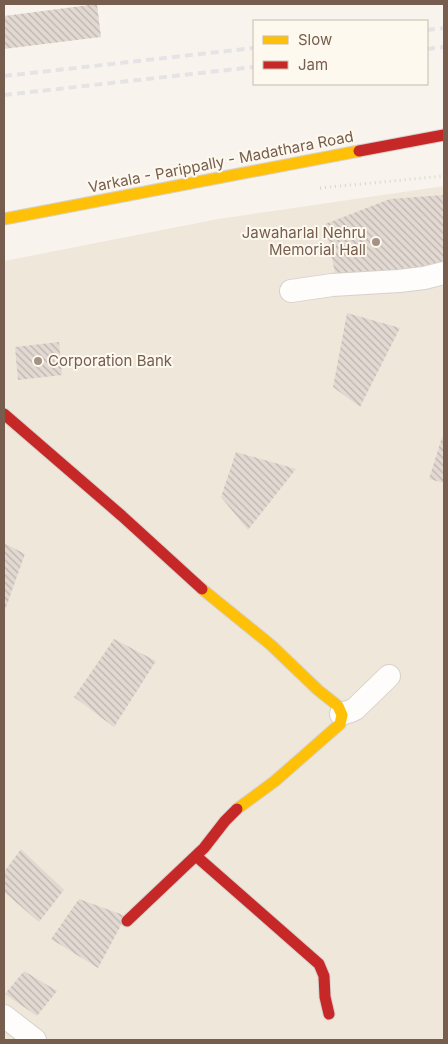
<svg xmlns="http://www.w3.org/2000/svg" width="448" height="1044" font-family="Inter,sans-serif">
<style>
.residential{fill:#f0e7db}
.building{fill:url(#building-back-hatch)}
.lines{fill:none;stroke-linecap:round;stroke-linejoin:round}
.street-casing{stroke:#d7d1cb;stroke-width:24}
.slow-casing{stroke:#d7d1cb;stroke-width:13}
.jam-casing{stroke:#d7d1cb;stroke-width:13}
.path{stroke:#dad4cf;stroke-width:3;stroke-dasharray:1 4;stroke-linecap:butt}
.street{stroke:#fefdfc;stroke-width:22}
.slow{stroke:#ffc107;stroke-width:11}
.jam{stroke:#c62828;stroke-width:11}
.rail{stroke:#e5e3e5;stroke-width:4;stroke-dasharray:8 5;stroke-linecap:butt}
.poi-dot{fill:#a49285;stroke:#fef9ef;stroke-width:2}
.labels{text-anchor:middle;stroke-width:4;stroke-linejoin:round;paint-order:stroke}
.street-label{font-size:15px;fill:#765d4d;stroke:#fef9ef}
.poi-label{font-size:15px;fill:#765d4d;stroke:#fef9ef;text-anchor:end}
</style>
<defs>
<pattern id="building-back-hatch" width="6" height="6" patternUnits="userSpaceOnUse" patternTransform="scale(1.25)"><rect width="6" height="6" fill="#e2dad2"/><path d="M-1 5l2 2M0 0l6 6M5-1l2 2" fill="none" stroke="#bcb4ad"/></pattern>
</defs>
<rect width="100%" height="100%" fill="#f8f4ed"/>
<path class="residential" d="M444 186V1040H4V261L218 219Z"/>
<path class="building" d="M97 4 101 37 4 49V16Z
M444 195V255L442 264 401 276 335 273 325 224 390 199Z
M347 313 400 328 360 407 333 387Z
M59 342 62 375 18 380 15 347Z
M442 437 444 438V483L429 479Z
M236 452 296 469 248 530 221 497Z
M4 543 25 554 4 613Z
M114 639 156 661 114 727 74 697Z
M21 849 64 890 39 922 4 892V872Z
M79 899 126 916 98 968 51 939Z
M24 971 57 991 37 1016 5 994Z"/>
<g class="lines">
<defs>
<path id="street" d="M291 291 332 285 399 281 424 278 444 273
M341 714 351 711 355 709 389 676
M4 1016 35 1040"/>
<path id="slow" d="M4 219 359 151
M202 589 271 645 318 690 338 706 342 715 340 724 275 781 237 809"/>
<path id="jam" d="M359 151 444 135
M4 414 122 516 202 589
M196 856 319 964 324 976 325 997 329 1014
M127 921 204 848 225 821 237 809"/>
</defs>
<use href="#street" class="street-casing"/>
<use href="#slow" class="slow-casing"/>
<use href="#jam" class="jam-casing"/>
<path class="path" d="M320 188 444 176"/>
<use href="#street" class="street"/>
<use href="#slow" class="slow"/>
<use href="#jam" class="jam"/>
<path class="rail" d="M427 30 444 28
M427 49 444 47
M4 76 254 48
M4 95 254 67"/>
</g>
<g class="poi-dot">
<circle cx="376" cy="242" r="5"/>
<circle cx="38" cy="361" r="5"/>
</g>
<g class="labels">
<g class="street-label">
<text transform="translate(221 162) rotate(-11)" y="5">Varkala - Parippally - Madathara Road</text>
</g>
<g class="poi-label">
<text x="366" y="238">Jawaharlal Nehru<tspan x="366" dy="17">Memorial Hall</tspan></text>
<text x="48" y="366" text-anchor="start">Corporation Bank</text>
</g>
</g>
<rect width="448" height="1044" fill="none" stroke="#765d4d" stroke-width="10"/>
<rect x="253" y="20" width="175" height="65" fill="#fef9ef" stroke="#c8bbae"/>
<rect x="263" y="36" width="25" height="8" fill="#ffc107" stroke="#c8bbae"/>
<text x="298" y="45" font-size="15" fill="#765d4d">Slow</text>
<rect x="263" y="61" width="25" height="8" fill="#c62828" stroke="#c8bbae"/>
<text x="298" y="70" font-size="15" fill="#765d4d">Jam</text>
</svg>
